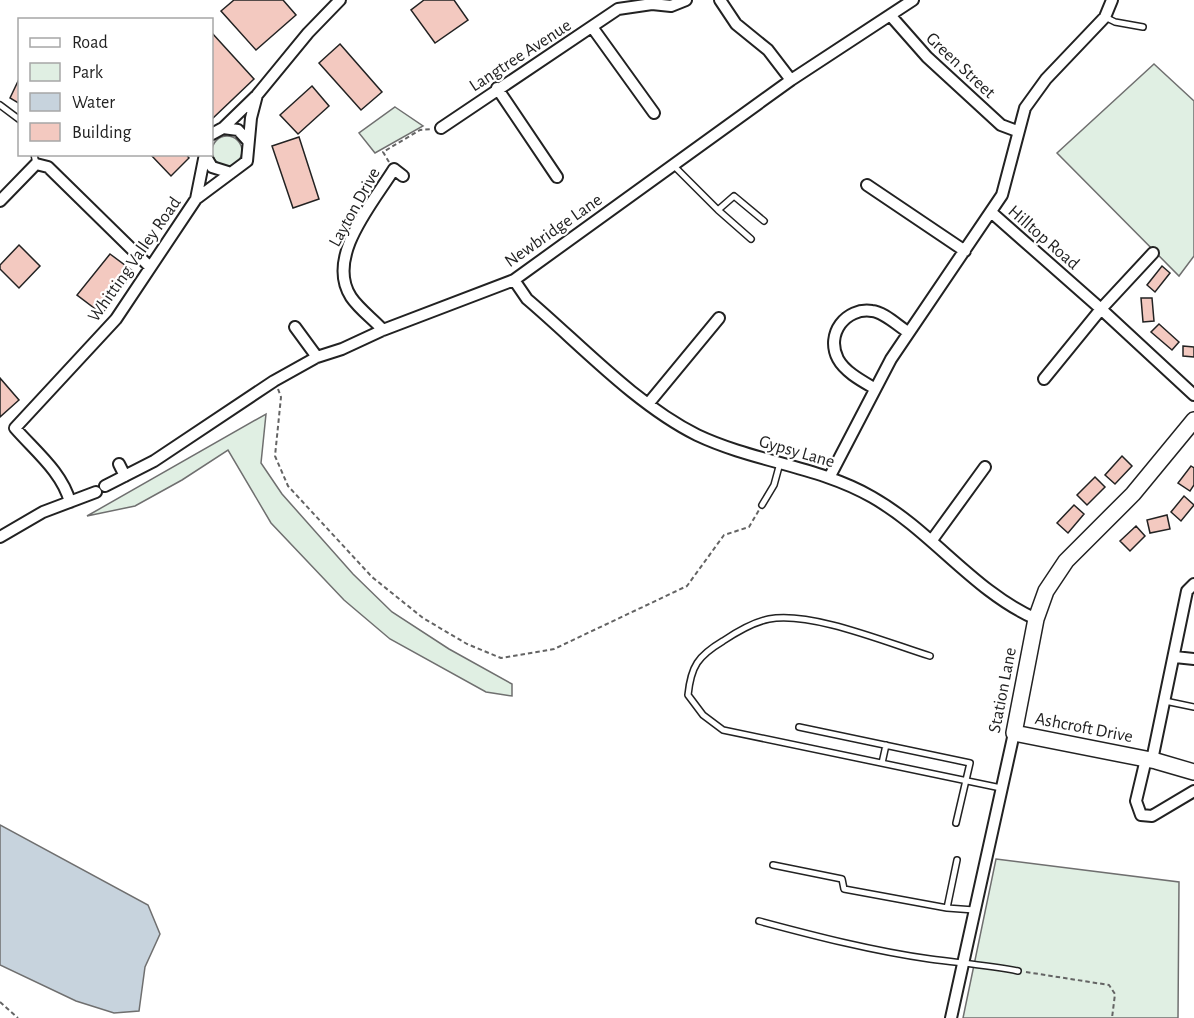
<svg xmlns="http://www.w3.org/2000/svg" width="1194" height="1018" font-family="'Alegreya Sans',sans-serif">
<style>
.green{fill:#e0efe3;stroke:#6f6f6f;stroke-width:1.5}
.water{fill:#c7d3dd;stroke:#6f6f6f;stroke-width:1.5}
.building{fill:#f3c9c0;stroke:#222;stroke-width:1.5}
.lines{fill:none;stroke-linecap:round;stroke-linejoin:round}
.lane-casing{stroke:#222;stroke-width:8}
.street-casing{stroke:#222;stroke-width:14}
.secondary-casing{stroke:#222;stroke-width:18}
.path{stroke:#646464;stroke-width:2;stroke-dasharray:4.5 3;stroke-linecap:butt}
.lane{stroke:#fff;stroke-width:5}
.street{stroke:#fff;stroke-width:10}
.secondary{stroke:#fff;stroke-width:15}
.labels{text-anchor:middle;stroke-width:4.5;stroke-linejoin:round;paint-order:stroke}
.street-label{font-size:18px;fill:#222;stroke:#fff}
</style>
<rect width="100%" height="100%" fill="#fff"/>
<path class="green" d="M1154 64 1194 101V256L1179 276 1057 153Z
M395 107 423 126 375 153 359 133Z
M212 151a15 15 0 1 1 30 0a15 15 0 1 1-30 0Z
M266 414 261 463 282 494 353 574 392 612 449 649 512 684V696L486 692 390 639 344 600 271 523 228 450 182 480 135 506 87 516Z
M996 859 1179 882 1178 1018H963Z"/>
<path class="water" d="M0 825 148 905 160 934 145 967 139 1011 114 1013 76 1001 0 965Z"/>
<path class="building" d="M234 0H283L296 15 256 50 221 11Z
M424 0H454L468 20 435 43 411 10Z
M212 33 254 79 212 119Z
M340 44 382 92 361 110 319 63Z
M20 77V104L10 98Z
M312 86 329 106 298 134 280 115Z
M299 137 319 199 293 208 272 146Z
M150 154H186L189 158 171 176Z
M19 245 40 266 19 288 0 269V265Z
M110 254 134 272 102 314 77 295Z
M1162 266 1170 273 1155 292 1147 285Z
M1141 298H1152L1154 321 1143 322Z
M1159 324 1179 342 1172 350 1151 332Z
M1183 346 1194 347V357L1183 356Z
M0 378 19 400 0 417Z
M1122 456 1132 466 1115 484 1105 475Z
M1191 466 1194 468V485L1190 491 1178 483Z
M1095 477 1105 487 1087 505 1077 495Z
M1184 496 1194 505 1181 521 1171 512Z
M1074 505 1084 514 1068 533 1057 523Z
M1167 515 1170 529 1150 533 1147 520Z
M1136 526 1145 536 1130 551 1120 541Z"/>
<g class="lines">
<defs>
<path id="lane" d="M1105 17 1115 22 1143 27
M0 105 20 120
M34 154 36 164
M673 165 718 210 734 196 764 221
M718 210 751 239
M762 505 774 485 780 463
M930 656C888 643 811 611 769 619 754 622 735 633 723 641 698 656 691 666 688 695L703 715 723 730 1001 788
M1165 701 1194 707
M799 727 970 763 956 823
M882 763 886 745
M773 865 842 879 844 889 947 908 974 910
M947 908 957 860
M759 921C815 936 873 951 930 959 959 963 988 965 1018 971"/>
<path id="street" d="M720 0 736 24 768 50 791 80
M890 15 927 57 1001 125 1017 131
M592 27 654 113
M497 88 557 177
M223 128 238 130 248 141
M441 128 618 9 652 4 671 6 686 0
M212 134 223 128 257 95 308 33 340 0
M205 155 212 167 231 173
M867 185 965 251
M196 199 205 154
M0 201 36 164 48 167 150 267
M991 212 1101 309 1194 395
M514 280 527 299C580 344 635 404 697 435 754 462 818 466 872 497 932 531 973 591 1036 619
M295 327 317 357
M383 330C373 319 359 309 351 297 325 257 373 203 394 169L403 176
M1044 379 1101 309 1153 253
M874 388C862 381 845 372 838 359 825 334 846 307 872 311 884 312 898 326 908 332
M648 404 719 318
M119 464 125 476
M830 476 891 359 1002 195 1025 108 1046 79 1105 17 1112 0
M105 486 154 461 274 381 317 357 342 349 383 330 514 280 791 80 913 0
M70 502C62 472 35 451 15 428L116 319 196 199 247 161 251 118 257 95
M0 537 43 512 96 492
M932 540 985 467
M1175 657 1194 659
M1146 759 1136 801 1141 815 1152 816 1194 791
M1152 760 1187 591 1194 584
M951 1018 1014 733"/>
<path id="secondary" d="M1194 420 1133 494 1066 561 1046 591 1036 619 1014 733 1156 761 1194 772"/>
</defs>
<use href="#lane" class="lane-casing"/>
<use href="#street" class="street-casing"/>
<use href="#secondary" class="secondary-casing"/>
<path class="path" d="M389 162 383 152 420 130 432 129
M278 389 281 397 275 456 288 486 372 577 423 618 467 644 501 658 554 649 687 586 724 535 749 527 759 510
M1026 972 1109 985 1115 994 1112 1018
M0 1002 18 1018"/>
<use href="#lane" class="lane"/>
<use href="#street" class="street"/>
<use href="#secondary" class="secondary"/>
</g>
<g class="labels">
<g class="street-label">
<text transform="translate(520 55) rotate(-33)" y="6">Langtree Avenue</text>
<text transform="translate(961 65) rotate(43)" y="6">Green Street</text>
<text transform="translate(354 207) rotate(-61)" y="6">Layton Drive</text>
<text transform="translate(553 230) rotate(-35)" y="6">Newbridge Lane</text>
<text transform="translate(1044 237) rotate(41)" y="6">Hilltop Road</text>
<text transform="translate(134 259) rotate(-55)" y="6">Whitting Valley Road</text>
<text transform="translate(797 451) rotate(16)" y="6">Gypsy Lane</text>
<text transform="translate(1002 690) rotate(-79)" y="6">Station Lane</text>
<text transform="translate(1084 727) rotate(11)" y="6">Ashcroft Drive</text>
</g>
</g>
<rect x="18" y="18" width="195" height="138" fill="#ffffff" stroke="#a7a7a7" stroke-width="1.5"/>
<rect x="30" y="38" width="30" height="9" fill="#ffffff" stroke="#a7a7a7" stroke-width="1.5"/>
<text x="72" y="48" font-size="18" fill="#222222">Road</text>
<rect x="30" y="63" width="30" height="18" fill="#e0efe3" stroke="#a7a7a7" stroke-width="1.5"/>
<text x="72" y="78" font-size="18" fill="#222222">Park</text>
<rect x="30" y="93" width="30" height="18" fill="#c7d3dd" stroke="#a7a7a7" stroke-width="1.5"/>
<text x="72" y="108" font-size="18" fill="#222222">Water</text>
<rect x="30" y="123" width="30" height="18" fill="#f3c9c0" stroke="#a7a7a7" stroke-width="1.5"/>
<text x="72" y="138" font-size="18" fill="#222222">Building</text>
</svg>
